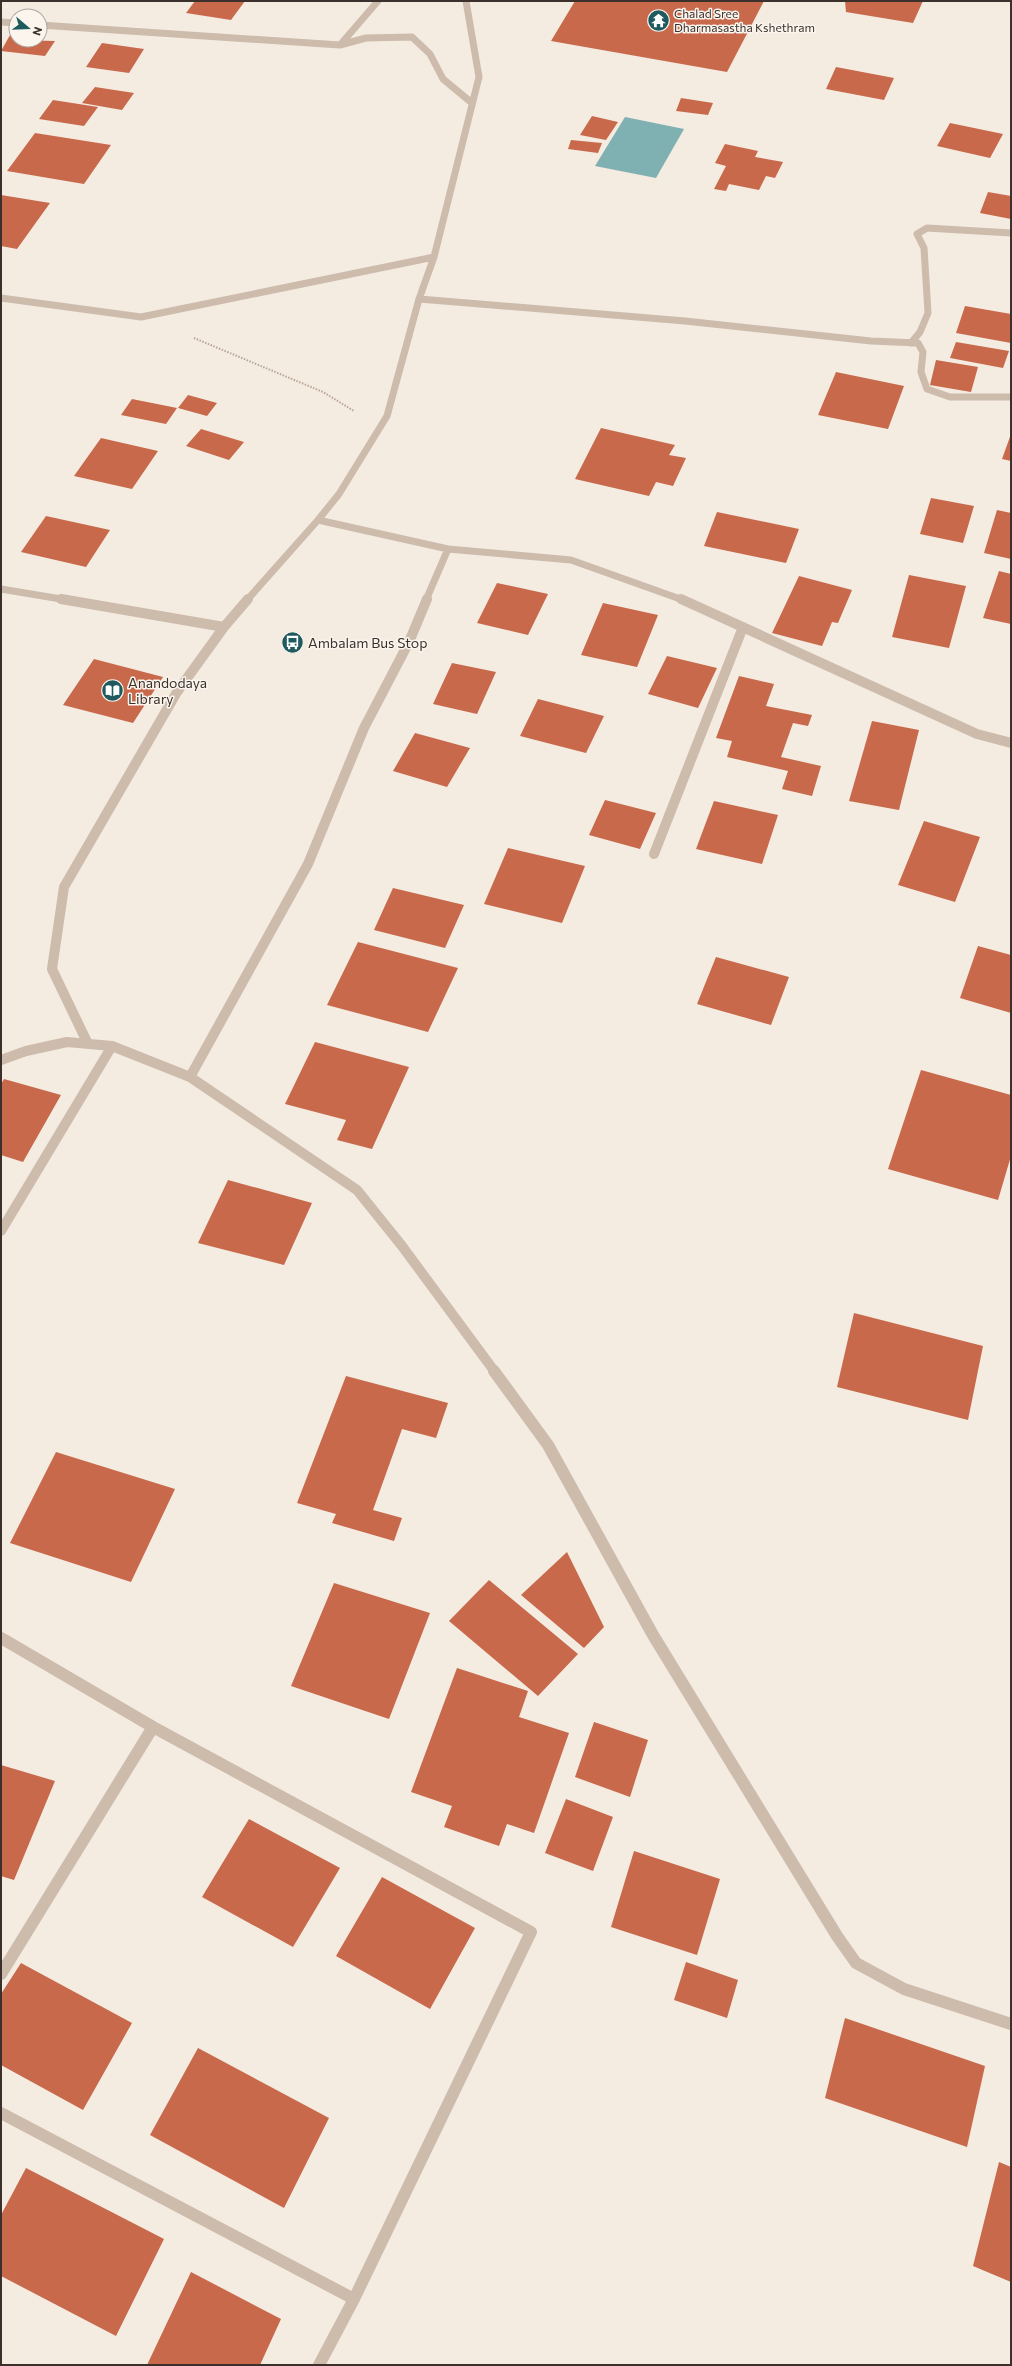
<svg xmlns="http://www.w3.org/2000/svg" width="1012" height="2366" font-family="Commissioner,sans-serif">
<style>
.water{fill:#7fb0b2}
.building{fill:#c8694b}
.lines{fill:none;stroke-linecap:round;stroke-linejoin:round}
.path{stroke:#b9a596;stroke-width:2;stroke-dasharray:1.5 1.5;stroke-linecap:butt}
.street-far2{stroke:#cdbbac;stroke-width:7}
.street-far1{stroke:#cdbbac;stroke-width:10}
.street{stroke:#cdbbac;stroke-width:12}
.labels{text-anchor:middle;stroke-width:3;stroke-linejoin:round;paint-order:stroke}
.far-poi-label{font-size:12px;fill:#3b302b;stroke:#fbf5ee;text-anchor:start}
.poi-label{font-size:14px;fill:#3b302b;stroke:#fbf5ee;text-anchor:start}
</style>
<rect width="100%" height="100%" fill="#f4ebe1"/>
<path class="water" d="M625 117 684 129 656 178 595 166Z"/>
<path class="building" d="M195 1H245L231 20 186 13Z
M575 1H764L727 72 551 41Z
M845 1H923L913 23 846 12Z
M10 35 16 36V40L55 41 45 56 1 51Z
M102 43 144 49 129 73 86 67Z
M836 67 894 78 884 100 826 89Z
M95 87 134 93 122 110 82 103Z
M681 98 713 103 708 115 676 111Z
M53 100 98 107 84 126 39 119Z
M592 116 618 122 606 140 580 135Z
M950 123 1003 134 990 158 937 146Z
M35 133 111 145 84 184 7 171Z
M571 140 602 143 598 153 568 149Z
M725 144 758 151 755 157 783 162 775 178 766 176 759 190 729 184 726 191 714 189 726 166 715 163Z
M988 192 1011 196V219L980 213Z
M1 195 50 203 17 249 1 246Z
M965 306 1011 314V343L956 333Z
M956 342 1009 351 1003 368 950 358Z
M936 360 978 367 971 392 930 385Z
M836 372 904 386 888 429 818 415Z
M188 395 217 403 207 416 178 408Z
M132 399 177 408 166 424 121 415Z
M601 428 675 445 669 455 686 458 673 486 656 482 649 496 575 479Z
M201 429 244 442 229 460 186 446Z
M1011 434V461L1002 459Z
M101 438 158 451 132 489 74 476Z
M931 498 974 506 963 543 920 534Z
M997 510 1011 513V559L984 553Z
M717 512 799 529 786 563 704 546Z
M46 516 110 530 86 567 21 552Z
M999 571 1011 574V624L983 618Z
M909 575 966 586 949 648 892 637Z
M799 576 852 590 838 623 832 622 822 646 772 633Z
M497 583 548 594 528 635 477 623Z
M603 603 658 615 637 667 581 655Z
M667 656 717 668 698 708 648 694Z
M94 659 163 677 133 723 63 705Z
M452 663 496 672 477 714 433 704Z
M739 676 774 684 766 706 812 715 808 726 793 723 781 757 821 766 812 796 782 789 788 771 727 757 732 741 716 738Z
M538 699 604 716 586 753 520 736Z
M872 721 919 730 899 810 849 801Z
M415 733 470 748 447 787 393 771Z
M605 800 656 813 640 849 589 835Z
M714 801 778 815 762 864 696 849Z
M924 821 980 837 955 902 898 885Z
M508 848 585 866 562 923 484 904Z
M393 888 464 905 445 948 374 930Z
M358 942 458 968 428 1032 327 1005Z
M978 946 1011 955V1013L960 998Z
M716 957 789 977 771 1025 697 1004Z
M315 1042 409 1067 372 1149 337 1140 346 1120 285 1104Z
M921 1070 1011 1095V1156L998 1200 888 1169Z
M4 1079 61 1095 23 1162 1 1155V1084Z
M228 1180 312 1203 284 1265 198 1243Z
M854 1313 983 1346 968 1420 837 1387Z
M346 1376 448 1403 436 1438 402 1429 373 1510 402 1518 394 1541 332 1523 336 1514 297 1503Z
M56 1452 175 1489 131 1582 10 1543Z
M567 1552 604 1627 584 1648 521 1595Z
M489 1580 578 1654 538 1696 449 1621Z
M334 1583 430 1613 389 1719 291 1686Z
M457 1668 528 1691 519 1717 569 1733 534 1833 507 1824 499 1846 444 1827 452 1806 411 1792Z
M594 1722 648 1740 630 1797 575 1777Z
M1 1765 55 1781 14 1880 1 1876Z
M566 1799 613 1817 593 1871 545 1853Z
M249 1819 340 1868 293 1947 202 1897Z
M634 1851 720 1879 697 1955 611 1927Z
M382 1877 475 1928 430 2009 336 1956Z
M686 1962 738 1980 727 2018 674 2000Z
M21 1963 132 2023 83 2110 1 2065V1994Z
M845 2018 985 2066 967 2147 825 2098Z
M198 2048 329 2118 284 2208 150 2135Z
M999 2162 1011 2167V2282L973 2266Z
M26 2168 164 2239 116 2336 1 2276V2215Z
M191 2272 281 2319 260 2365H147Z"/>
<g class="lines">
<path class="path" d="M194 338 323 392 354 411"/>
<path class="street-far2" d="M1 22 16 23
M40 25 340 45 378 1
M340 45 366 38 412 37 430 54 443 79 472 103
M434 257 419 299 387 416 339 494 318 520 448 549
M1 298 141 317 434 257 479 77 466 1
M419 299 685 321 871 341 918 343 923 352 921 372 927 389 950 397H1011
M911 343 920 332 928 313 924 248 917 234 927 228 1011 233
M1 589 67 600
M247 600 318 520
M426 600 448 549 571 560 683 600"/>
<path class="street-far1" d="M61 599 224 627
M681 599 977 734 1011 743
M654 854 743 627
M88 1044 52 969 64 887 177 692 224 627 248 599
M1 1060 26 1051 67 1042 112 1046 190 1077 357 1190 402 1246 495 1372
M190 1077 308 864 364 728 409 642 427 599
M1 1231 112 1046"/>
<path class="street" d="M494 1371 548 1445 653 1635 837 1936 856 1963 904 1989 1011 2024
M1 1638 153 1727 531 1932 354 2299 319 2365
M1 1974 153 1727
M1 2113 354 2299"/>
</g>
<defs>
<symbol id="temple-disc" viewBox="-11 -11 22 22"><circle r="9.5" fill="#1f5a5e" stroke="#fbf5ee"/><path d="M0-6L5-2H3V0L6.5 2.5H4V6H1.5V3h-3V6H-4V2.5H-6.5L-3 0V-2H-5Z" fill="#fff"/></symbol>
<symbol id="bus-disc" viewBox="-11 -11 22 22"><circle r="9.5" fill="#1f5a5e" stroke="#fbf5ee"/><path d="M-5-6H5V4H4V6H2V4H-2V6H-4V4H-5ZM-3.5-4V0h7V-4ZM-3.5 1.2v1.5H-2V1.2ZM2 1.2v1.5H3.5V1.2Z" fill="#fff"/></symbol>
<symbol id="library-disc" viewBox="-11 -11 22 22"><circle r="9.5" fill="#1f5a5e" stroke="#fbf5ee"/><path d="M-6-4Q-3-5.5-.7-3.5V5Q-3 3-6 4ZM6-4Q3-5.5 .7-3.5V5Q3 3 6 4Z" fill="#fff"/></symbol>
</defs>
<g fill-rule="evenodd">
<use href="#temple-disc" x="646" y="8" width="25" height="25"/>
<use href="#bus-disc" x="280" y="630" width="25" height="25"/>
<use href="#library-disc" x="100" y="678" width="25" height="25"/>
</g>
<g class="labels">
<g class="far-poi-label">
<text x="674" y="18">Chalad Sree<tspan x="674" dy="14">Dharmasastha Kshethram</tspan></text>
</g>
<g class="poi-label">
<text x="308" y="648">Ambalam Bus Stop</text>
<text x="128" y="688">Anandodaya<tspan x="128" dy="16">Library</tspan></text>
</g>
</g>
<rect width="1012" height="2366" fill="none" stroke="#3b302b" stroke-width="4"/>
<g transform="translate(28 28) rotate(109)"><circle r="19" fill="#fbf5ee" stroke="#aea6a0"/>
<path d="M0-3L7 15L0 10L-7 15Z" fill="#1f5a5e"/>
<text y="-6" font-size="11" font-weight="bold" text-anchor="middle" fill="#3b302b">N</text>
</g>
</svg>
